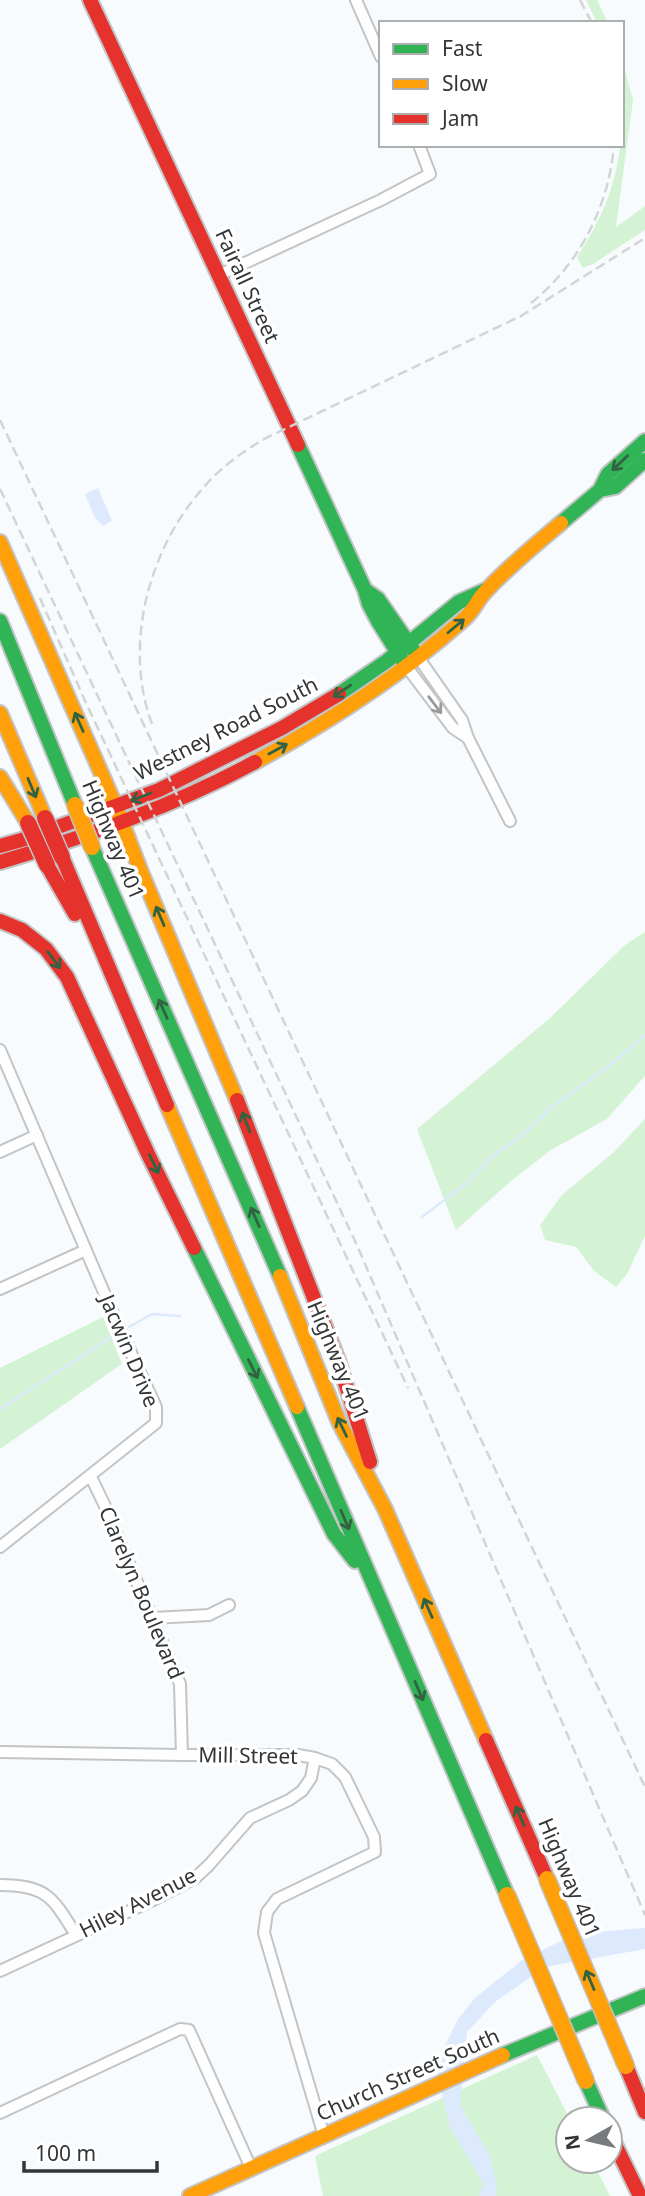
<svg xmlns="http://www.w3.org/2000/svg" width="645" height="2196" font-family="'Noto Sans',sans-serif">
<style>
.green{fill:#d3f3d4}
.water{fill:#dde9fc}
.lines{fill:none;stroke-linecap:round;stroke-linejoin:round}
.stream{stroke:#dde9fc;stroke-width:2.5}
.street-casing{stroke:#c2c4c5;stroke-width:14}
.fast-casing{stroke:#c2c4c5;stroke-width:18}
.slow-casing{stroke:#c2c4c5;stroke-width:18}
.jam-casing{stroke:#c2c4c5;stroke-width:18}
.street{stroke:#fefeff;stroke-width:10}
.fast{stroke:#30b455;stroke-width:14}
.slow{stroke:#ff9f0a;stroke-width:14}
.jam{stroke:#e5322d;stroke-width:14}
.rail{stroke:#d3d5d5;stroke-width:2.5;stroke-dasharray:10 5;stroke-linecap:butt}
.slow-bridge-casing{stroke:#c2c4c5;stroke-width:19;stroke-linecap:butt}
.jam-bridge-casing{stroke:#c2c4c5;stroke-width:19;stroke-linecap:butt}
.slow-bridge{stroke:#ff9f0a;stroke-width:16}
.jam-bridge{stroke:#e5322d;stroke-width:16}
.oneway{stroke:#326242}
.oneway2{stroke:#989a9c}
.labels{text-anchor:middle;stroke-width:7;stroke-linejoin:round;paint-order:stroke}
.street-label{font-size:21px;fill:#333638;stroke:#fff}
</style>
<rect width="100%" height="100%" fill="#f8fbfd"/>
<path class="green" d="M586 0H597L608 23H597Z
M622 60 633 100 616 227 645 206V230L593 264 583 268 577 257C600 222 616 187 620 145H622Z
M645 932V1076L607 1119 551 1150 511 1181 456 1230 417 1129 550 1018 625 945Z
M645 1119V1236L627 1274 616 1287 594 1271 576 1247 545 1240 540 1225 562 1195 614 1152Z
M103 1317 122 1364 0 1449V1368Z
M537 2055 570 2119H568V2161H592L610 2196H323L315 2156Z"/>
<path class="water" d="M98 488 112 521 103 526 95 518 85 494Z
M645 1928V1949L545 1967 495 2002 467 2032 460 2105 489 2154 497 2184 496 2196H479L483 2183 450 2127 438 2077 443 2050 458 2019 475 1998 521 1961 561 1941 595 1932Z"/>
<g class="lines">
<path class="stream" d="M422 1217 468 1182 493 1156 524 1134 553 1106 612 1064 645 1035
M129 1327 152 1314 180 1316
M0 1409 116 1334"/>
<defs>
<path id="street" d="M356 0 381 57
M219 275 381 200 430 174 419 145
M418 657 462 720 468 738 510 821
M406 666 453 728 468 738
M0 1050 115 1318 156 1407V1423L0 1547
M0 1152 37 1135
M0 1289 86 1250
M90 1475 104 1504 180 1684 182 1755
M153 1618 209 1615 229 1605
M0 1752 182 1755H298L315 1758 332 1764 345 1777 374 1837 375 1852 277 1899 267 1912 264 1933 324 2136
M0 1885C47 1885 53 1898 76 1935
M0 1971 151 1901 195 1878 209 1865 250 1818 289 1800 302 1791 311 1778 315 1758
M0 2113 180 2029 189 2030 251 2168"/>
<path id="fast" d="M298 445 365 590 369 604 378 621 406 666
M600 490 615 487 645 460
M561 523 600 490 608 474 645 441
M365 590 378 599 414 651
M0 621 75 805
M339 694 387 661 459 602 486 590
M92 847 280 1276
M194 1248 334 1534 355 1561
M297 1407 507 1895
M503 2055 645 1996
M586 2081 603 2119"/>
<path id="slow" d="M0 542 116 807 141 872 237 1100
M0 713 45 818
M255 762C329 722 400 676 463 620 473 612 477 600 486 591 509 566 536 544 561 523
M0 777 28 823
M167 1105 297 1407
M280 1276 339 1422 385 1509 486 1740
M190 2196 503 2055"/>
<path id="jam" d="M90 0 298 445
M0 846 25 839 159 790 282 728 339 694
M62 857 167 1105
M0 862C88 836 174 806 255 762
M47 865 75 914
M0 921 22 930 46 949 67 977 148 1154 194 1248
M237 1100 338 1360 370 1462
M486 1740 547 1879
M626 2066 645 2112
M610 2134 640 2196"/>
</defs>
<use href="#street" class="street-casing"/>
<use href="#fast" class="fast-casing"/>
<use href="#slow" class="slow-casing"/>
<use href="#jam" class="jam-casing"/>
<use href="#street" class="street"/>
<use href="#fast" class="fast"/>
<use href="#slow" class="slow"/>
<use href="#jam" class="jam"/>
<path class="rail" d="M580 0 592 23
M531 303C579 265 609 206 614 145
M0 420 645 1787
M0 489 356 1243 645 1915
M40 598 86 703 408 1388
M152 724C123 646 148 550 203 488 221 467 242 452 266 438L521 316 645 238"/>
<defs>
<path id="slow-bridge" d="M75 805 92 847
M547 1879 626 2066
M507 1895 586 2081"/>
<path id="jam-bridge" d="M45 818 62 857
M28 823 47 865"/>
</defs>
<use href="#slow-bridge" class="slow-bridge-casing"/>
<use href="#jam-bridge" class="jam-bridge-casing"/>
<use href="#slow-bridge" class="slow-bridge"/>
<use href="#jam-bridge" class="jam-bridge"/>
</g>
<defs><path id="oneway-shaft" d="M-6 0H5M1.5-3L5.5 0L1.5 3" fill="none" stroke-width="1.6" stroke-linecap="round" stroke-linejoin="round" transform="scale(1.75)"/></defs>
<g class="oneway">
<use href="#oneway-shaft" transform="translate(620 463) rotate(137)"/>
<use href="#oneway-shaft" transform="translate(456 626) rotate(-40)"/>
<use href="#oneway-shaft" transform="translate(342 691) rotate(146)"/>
<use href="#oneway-shaft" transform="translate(79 722) rotate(-114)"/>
<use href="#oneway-shaft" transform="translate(278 749) rotate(-29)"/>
<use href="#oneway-shaft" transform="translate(32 788) rotate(67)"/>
<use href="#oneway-shaft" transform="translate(141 797) rotate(158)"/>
<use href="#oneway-shaft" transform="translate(160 916) rotate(-113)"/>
<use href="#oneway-shaft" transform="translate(54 960) rotate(53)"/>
<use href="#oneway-shaft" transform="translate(163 1009) rotate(-114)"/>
<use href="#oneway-shaft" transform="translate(246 1122) rotate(-111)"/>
<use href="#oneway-shaft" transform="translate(154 1164) rotate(64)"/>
<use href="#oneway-shaft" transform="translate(255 1217) rotate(-114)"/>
<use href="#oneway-shaft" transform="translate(253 1369) rotate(64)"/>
<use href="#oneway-shaft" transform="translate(342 1427) rotate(-116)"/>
<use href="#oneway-shaft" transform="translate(345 1520) rotate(67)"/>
<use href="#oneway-shaft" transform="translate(428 1608) rotate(-114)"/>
<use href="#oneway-shaft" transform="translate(419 1691) rotate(67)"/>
<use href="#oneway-shaft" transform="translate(520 1816) rotate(-114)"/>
<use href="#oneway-shaft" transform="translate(590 1980) rotate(-113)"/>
</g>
<use class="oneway2" href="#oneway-shaft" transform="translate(435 705) rotate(53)"/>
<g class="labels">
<g class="street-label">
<text transform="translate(247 286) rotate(65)" y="7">Fairall Street</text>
<text transform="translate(226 729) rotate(-27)" y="7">Westney Road South</text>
<text transform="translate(113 840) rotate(67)" y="7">Highway 401</text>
<text transform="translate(129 1351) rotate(67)" y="7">Jacwin Drive</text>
<text transform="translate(338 1361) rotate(67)" y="7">Highway 401</text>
<text transform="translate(141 1593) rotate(67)" y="7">Clarelyn Boulevard</text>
<text transform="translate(248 1756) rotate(1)" y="7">Mill Street</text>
<text transform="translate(569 1878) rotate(67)" y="7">Highway 401</text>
<text transform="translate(138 1903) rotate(-27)" y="7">Hiley Avenue</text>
<text transform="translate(408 2075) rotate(-24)" y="7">Church Street South</text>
</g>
</g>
<rect x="379" y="21" width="245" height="126" fill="#ffffff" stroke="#adafaf" stroke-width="2"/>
<rect x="393" y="44" width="35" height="10" fill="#30b455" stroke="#adafaf" stroke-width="2"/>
<text x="442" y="56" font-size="21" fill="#333638">Fast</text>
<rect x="393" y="79" width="35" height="10" fill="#ff9f0a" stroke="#adafaf" stroke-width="2"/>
<text x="442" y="91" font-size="21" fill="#333638">Slow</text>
<rect x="393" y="114" width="35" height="10" fill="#e5322d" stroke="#adafaf" stroke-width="2"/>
<text x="442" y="126" font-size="21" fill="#333638">Jam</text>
<g transform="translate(589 2140) rotate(262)"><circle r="33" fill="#ffffff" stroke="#adafaf" stroke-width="2"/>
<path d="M0-5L12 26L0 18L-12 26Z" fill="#787b7d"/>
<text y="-10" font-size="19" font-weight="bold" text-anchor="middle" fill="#333638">N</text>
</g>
<path d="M24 2161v10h133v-10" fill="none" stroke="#333638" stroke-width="3.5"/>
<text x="35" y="2161" font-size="21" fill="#333638" stroke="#ffffff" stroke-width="5" paint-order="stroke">100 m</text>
</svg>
